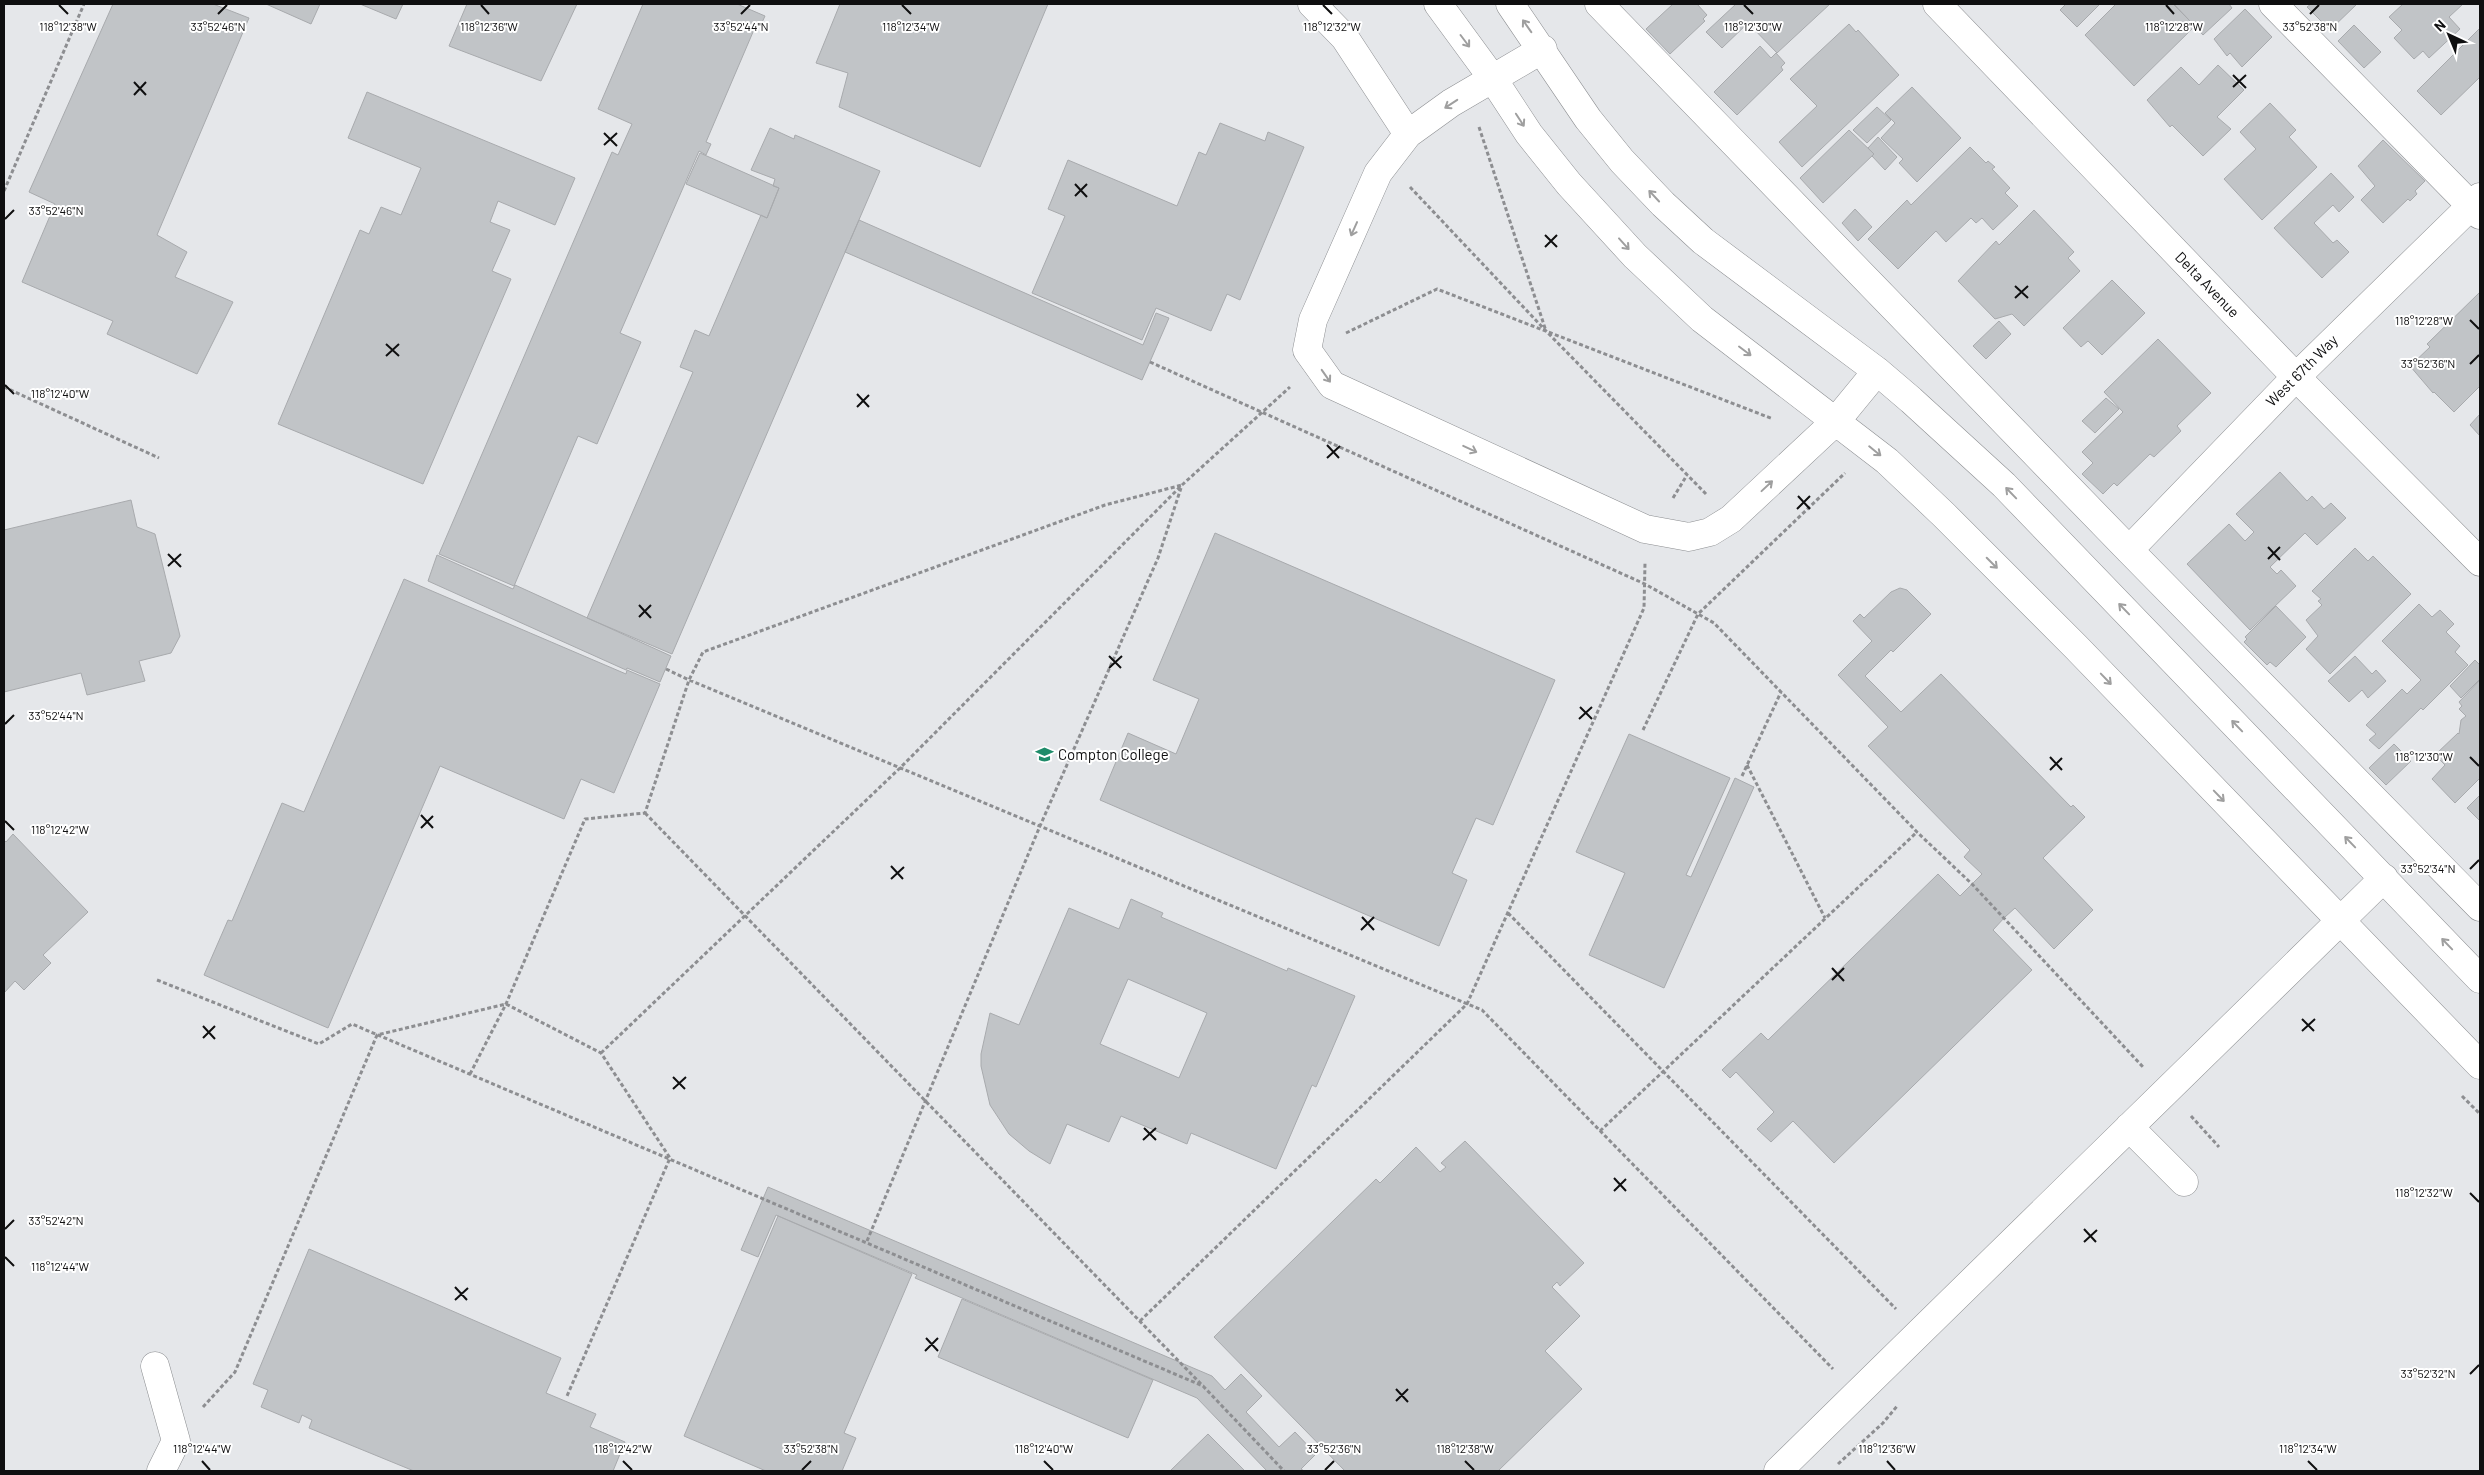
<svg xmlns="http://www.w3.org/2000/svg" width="2484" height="1475" font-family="Barlow,sans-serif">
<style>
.building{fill:#c1c4c7;stroke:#a8aaad;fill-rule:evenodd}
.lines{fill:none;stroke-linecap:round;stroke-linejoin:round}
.minor-casing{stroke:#8c8e91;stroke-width:29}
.path{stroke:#8d8e91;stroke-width:3;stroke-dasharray:4 2.5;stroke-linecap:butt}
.minor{stroke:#fff;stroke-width:28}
.oneway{stroke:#9f9f9f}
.ticks{fill:none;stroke:#0f0f10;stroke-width:2}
.labels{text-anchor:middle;stroke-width:4;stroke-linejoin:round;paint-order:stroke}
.street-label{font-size:15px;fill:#0f0f10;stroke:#fff}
.poi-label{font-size:15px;fill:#0f0f10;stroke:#fff;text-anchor:start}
.ticks-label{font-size:12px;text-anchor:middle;fill:#0f0f10;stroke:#fff;stroke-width:4;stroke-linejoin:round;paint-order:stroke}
</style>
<rect width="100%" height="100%" fill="#e5e7ea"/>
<path class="building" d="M113 4H213L249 18 157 235 187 252 175 277 233 302 197 374 107 334 113 321 22 282 55 204 29 192Z
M266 4H320L311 24Z
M360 4H403L396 19Z
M467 4H577L541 81 449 46Z
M643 4H737L765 16 760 27 756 25 706 142 711 144 706 155 699 151 620 333 641 342 597 444 578 436 514 586 439 554 612 152 618 155 632 124 598 109Z
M840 4H1048L980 167 839 107 848 73 816 63Z
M1673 4H1697L1707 15 1703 19 1705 21 1670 54 1646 29Z
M1736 4H1830L1777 53 1748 23 1722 48 1706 32Z
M2066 4H2100L2077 27 2060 10Z
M2116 4H2173L2195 26 2134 86 2085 35Z
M2174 4H2229L2232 8 2203 35Z
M2311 4H2357L2330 30 2307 7Z
M2403 4H2463L2449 17 2460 29 2429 58 2423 51 2414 59 2394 38 2402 30 2389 17Z
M2245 9 2272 37 2242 67 2230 53 2227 56 2214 39Z
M1849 24 1856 32 1858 30 1899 75 1802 167 1779 142 1817 106 1790 79Z
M2354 25 2381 52 2364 68 2338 41Z
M2480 28V77L2441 115 2417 91Z
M1760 46 1771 58 1776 53 1785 63 1781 67 1783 70 1737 115 1714 92Z
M2218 65 2244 90 2217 117 2231 129 2203 156 2172 125 2170 127 2147 100 2181 67 2199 85Z
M1912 87 1961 138 1917 182 1899 163 1903 159 1881 138 1895 123 1885 113Z
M367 92 575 178 555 225 498 201 490 222 510 230 492 271 511 279 423 484 278 424 360 230 369 234 381 207 401 215 421 168 348 138Z
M2270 103 2296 130 2289 137 2317 167 2262 220 2224 179 2256 149 2240 132Z
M1877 107 1891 120 1867 143 1853 130Z
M1220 123 1265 141 1268 132 1304 147 1240 300 1227 294 1211 331 1156 308 1142 340 1032 293 1065 216 1048 209 1068 160 1177 206 1199 152 1206 155Z
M770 128 794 139 795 135 880 171 672 654 587 618 693 372 680 367 695 330 709 336 761 215 767 218 779 188 773 186 775 179 751 170Z
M1849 130 1874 154 1823 203 1800 178Z
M1878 137 1897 157 1885 170 1872 156 1874 154 1868 148Z
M2383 140 2425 181 2415 191 2417 194 2410 201 2408 199 2383 223 2361 200 2375 186 2358 166Z
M1970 147 1986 163 1988 161 1995 167 1992 169 2010 188 2005 193 2018 206 1993 230 1982 218 1976 223 1971 218 1946 242 1936 231 1898 269 1868 239 1907 200 1911 205Z
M700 153 779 188 767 218 686 184Z
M2331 173 2354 197 2339 212 2333 205 2314 223 2333 243 2337 240 2349 252 2322 278 2274 228Z
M1855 209 1872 227 1858 241 1842 223Z
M2034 210 2074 252 2068 258 2080 271 2024 326 2012 314 1995 319 1958 281 1996 241 1999 245Z
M859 220 1143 345 1156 313 1169 318 1142 380 845 252Z
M2112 280 2145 313 2102 355 2088 341 2081 347 2063 328Z
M2480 292V386L2454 412 2434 392 2433 393 2410 366 2430 347 2427 344Z
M1999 321 2011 334 1986 359 1973 346Z
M2158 339 2211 393 2177 426 2181 431 2154 457 2150 454 2117 486 2114 483 2103 494 2082 474 2093 463 2082 452 2123 412 2104 392Z
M2106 398 2119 409 2095 433 2082 421Z
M2480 414V436L2470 425Z
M2280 472 2307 501 2312 496 2324 509 2331 503 2346 518 2317 545 2305 533 2270 567 2277 574 2281 570 2296 586 2250 630 2187 564 2229 524 2245 541 2254 532 2236 514Z
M131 500 137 527 155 534 180 636 171 653 139 661 145 681 87 695 81 673 4 692V530Z
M1215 533 1555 680 1493 825 1476 818 1452 873 1467 880 1439 946 1100 800 1128 733 1176 754 1199 699 1153 680Z
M2355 548 2368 561 2373 556 2411 594 2330 674 2306 649 2318 636 2306 620 2322 605 2318 601 2321 599 2312 591Z
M437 555 513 589 515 585 671 656 660 682 627 668 626 670 428 581Z
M404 579 626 674 627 670 660 684 614 793 581 779 564 819 440 766 328 1028 204 975 228 920 232 921 282 803 304 812Z
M1900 588 1907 590 1931 614 1893 652 1891 650 1865 676 1901 712 1941 674 2071 807 2073 805 2085 817 2043 858 2093 910 2054 949 2015 908 2005 917 1993 930 2032 970 1834 1163 1793 1121 1771 1142 1757 1129 1774 1112 1736 1072 1730 1078 1722 1070 1761 1033 1768 1040 1938 874 1960 896 1982 874 1964 857 1970 850 1868 746 1888 727 1838 675 1872 641 1853 621 1860 614 1864 618 1891 592Z
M2419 604 2432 617 2440 610 2454 624 2446 632 2460 646 2455 652 2468 665 2423 710 2421 708 2379 749 2369 740 2376 734 2366 725 2402 689 2407 694 2421 680 2382 641Z
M2276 606 2306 637 2276 667 2270 662 2267 665 2244 642 2247 639 2245 637Z
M2355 656 2372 674 2376 670 2386 681 2368 698 2362 690 2349 702 2328 681Z
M2475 660 2480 665V679L2461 698 2450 686Z
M2480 680V778L2455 803 2432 779 2445 765 2435 755 2458 733 2459 734 2461 720 2466 716 2459 709 2462 706 2459 702Z
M1629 734 1730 778 1686 875 1691 877 1735 778 1754 787 1664 988 1589 955 1625 873 1576 852Z
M2394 744 2411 761 2386 785 2369 768Z
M2480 795V821L2467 808Z
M13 834 88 912 43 955 51 963 24 990 15 981 4 993V840L6 842Z
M1131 899 1163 913 1161 917 1287 971 1288 968 1355 996 1316 1087 1312 1085 1276 1169 1191 1133 1187 1144 1121 1116 1109 1142 1067 1124 1050 1164 1029 1151 1009 1134 990 1105 981 1066V1054L990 1013 1019 1025 1069 908 1119 929ZM1128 979 1207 1013 1179 1078 1100 1044Z
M1465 1141 1584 1263 1560 1286 1557 1282 1552 1287 1580 1316 1545 1351 1582 1389 1498 1471H1345L1214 1337 1376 1179 1380 1183 1416 1147 1440 1172 1446 1167 1441 1163Z
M768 1187 1212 1376 1225 1390 1241 1374 1262 1396 1246 1412 1279 1447 1295 1432 1316 1454 1301 1469 1304 1471H1267L1197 1398 915 1278 917 1275 776 1215 758 1257 741 1250Z
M778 1216 912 1274 844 1433 856 1438 842 1471H766L684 1436Z
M309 1249 561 1358 546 1393 596 1414 590 1427 625 1442 613 1471H414L309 1428 312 1420 302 1415 299 1423 261 1407 268 1390 253 1384Z
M962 1299 1153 1380 1128 1438 938 1357Z
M1208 1434 1245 1471H1170Z"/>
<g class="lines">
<defs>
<path id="minor" d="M1312 4 1345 38 1408 134
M1438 4 1493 79 1529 134 1569 184 1635 256 1702 319 1887 461 1944 515 2076 647 2480 1065
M1510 4 1588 119 1622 161 1663 204 1703 241 1877 371 1911 400 2004 485 2480 979
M1599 4 2129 550 2480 907
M1937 4 2296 377 2480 562
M2273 4 2480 215
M1543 49 1451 103 1408 134 1378 173 1313 320 1307 350 1332 385 1645 529 1689 537 1710 532 1731 519 1836 421 1877 371
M2129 550 2296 377 2480 197
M2129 1127 2184 1182
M155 1366 176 1441 161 1471
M1778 1471 2384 878"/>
</defs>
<use href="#minor" class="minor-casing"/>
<path class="path" d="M1479 127 1546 331
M1410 187 1546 331 1706 494
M4 191 84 4
M1346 333 1437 289 1773 419
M1150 362 1645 584 1714 623 1917 832 1972 884 2143 1067
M4 387 159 458
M1673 498 1687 475
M666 669 689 680 1482 1010 1833 1369
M1643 730 1698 614 1845 473
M1747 765 1825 918
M1742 776 1781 692
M645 813 1201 1384
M1508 913 1896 1309
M157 980 319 1044 352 1024 1203 1386 1284 1471
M601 1053 900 768 1182 485 1290 387
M470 1074 506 1004 585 819 645 813 689 680 703 652 1105 505 1182 485
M2462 1096 2480 1114
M2191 1116 2219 1147
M1600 1131 1917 832
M867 1241 1040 826 1158 558 1181 488
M1140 1321 1467 1004 1644 608 1645 563
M203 1407 235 1372 377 1035 506 1004 601 1053 670 1158 567 1396
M1838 1464 1883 1423 1898 1405"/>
<use href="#minor" class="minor"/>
</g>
<defs><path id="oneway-shaft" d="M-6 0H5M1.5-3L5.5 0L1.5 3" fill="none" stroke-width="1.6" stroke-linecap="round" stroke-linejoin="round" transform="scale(1.25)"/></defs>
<g class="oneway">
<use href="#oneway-shaft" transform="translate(1527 26) rotate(-125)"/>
<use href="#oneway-shaft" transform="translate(1465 41) rotate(53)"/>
<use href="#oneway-shaft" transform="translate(1451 104) rotate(147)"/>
<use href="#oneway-shaft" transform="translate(1520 120) rotate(57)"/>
<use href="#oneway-shaft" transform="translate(1654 196) rotate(-133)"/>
<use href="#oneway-shaft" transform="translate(1354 229) rotate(114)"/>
<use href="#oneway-shaft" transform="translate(1624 244) rotate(48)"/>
<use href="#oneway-shaft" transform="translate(1745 351) rotate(37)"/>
<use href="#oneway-shaft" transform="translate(1326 376) rotate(55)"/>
<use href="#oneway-shaft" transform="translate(1470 449) rotate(25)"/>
<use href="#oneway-shaft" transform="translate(1875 451) rotate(39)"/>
<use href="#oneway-shaft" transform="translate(1767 486) rotate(-43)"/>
<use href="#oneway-shaft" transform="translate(2011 493) rotate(-134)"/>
<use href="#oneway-shaft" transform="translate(1992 563) rotate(45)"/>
<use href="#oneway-shaft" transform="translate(2124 609) rotate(-134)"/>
<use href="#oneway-shaft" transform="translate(2106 679) rotate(46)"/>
<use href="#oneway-shaft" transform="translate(2237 726) rotate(-134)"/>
<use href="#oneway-shaft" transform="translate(2219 796) rotate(46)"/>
<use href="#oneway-shaft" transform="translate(2350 842) rotate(-134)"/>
<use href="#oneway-shaft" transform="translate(2447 944) rotate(-134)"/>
</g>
<path class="ticks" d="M59 5 68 14M481 5 489 14M902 5 911 14M1323 5 1332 14M1744 5 1753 14M2166 5 2174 14M218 14 227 5M741 14 750 5M2310 14 2319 5M2233 75 2246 88M134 82 146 95M2233 87 2246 75M134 95 146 82M604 133 617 146M604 145 617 133M1075 184 1087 197M1075 196 1087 184M5 219 14 210M1545 235 1557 247M1545 247 1557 235M2015 286 2028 298M2015 298 2028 286M2470 320 2479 329M386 344 399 356M386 356 399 344M2470 364 2479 355M5 385 14 394M857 394 869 407M857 407 869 395M1327 445 1339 458M1327 458 1340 446M1798 496 1810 509M1797 509 1810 496M2268 547 2280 560M168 554 181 567M2268 559 2280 547M168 566 181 554M639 605 651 618M639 617 651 605M1109 656 1121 668M1109 668 1122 656M1580 707 1592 719M1579 719 1592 707M5 724 14 715M2050 757 2062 770M2470 757 2479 766M2050 770 2062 758M421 815 433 828M5 821 14 830M421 828 433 816M891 866 903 879M2470 869 2479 860M891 879 904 867M1362 917 1374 930M1361 930 1374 917M1832 968 1844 981M1832 980 1844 968M2302 1019 2314 1031M203 1026 215 1039M2302 1031 2315 1019M203 1038 215 1026M673 1077 685 1089M673 1089 686 1077M1144 1128 1156 1140M1143 1140 1156 1128M1614 1178 1626 1191M1614 1191 1626 1179M2470 1193 2479 1202M5 1229 14 1220M2084 1229 2096 1242M2084 1242 2097 1230M5 1257 14 1266M455 1287 467 1300M455 1300 468 1288M926 1338 938 1351M925 1351 938 1338M2470 1374 2479 1365M1396 1389 1408 1402M1396 1401 1408 1389M202 1461 210 1470M623 1461 632 1470M1044 1461 1053 1470M1465 1461 1474 1470M1887 1461 1895 1470M2308 1461 2317 1470M802 1470 811 1461M1325 1470 1334 1461"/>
<defs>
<symbol id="university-bare" viewBox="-9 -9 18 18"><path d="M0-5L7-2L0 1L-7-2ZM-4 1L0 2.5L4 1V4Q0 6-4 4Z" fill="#1e8b69" stroke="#fff" stroke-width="2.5" paint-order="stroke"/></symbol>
</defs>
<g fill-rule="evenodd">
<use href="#university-bare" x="1032" y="742" width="25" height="25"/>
</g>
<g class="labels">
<g class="street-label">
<text transform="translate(2207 285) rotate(46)" y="5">Delta Avenue</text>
<text transform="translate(2302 371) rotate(-45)" y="5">West 67th Way</text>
</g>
<g class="poi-label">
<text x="1058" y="760">Compton College</text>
</g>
</g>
<g class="ticks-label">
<text x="218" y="31">33°52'46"N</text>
<text x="741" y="31">33°52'44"N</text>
<text x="2310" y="31">33°52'38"N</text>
<text x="2174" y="31">118°12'28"W</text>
<text x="68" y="31">118°12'38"W</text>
<text x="489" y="31">118°12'36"W</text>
<text x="911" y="31">118°12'34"W</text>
<text x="1332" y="31">118°12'32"W</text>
<text x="1753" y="31">118°12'30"W</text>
<text x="56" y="215">33°52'46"N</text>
<text x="2424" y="325">118°12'28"W</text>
<text x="2428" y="368">33°52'36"N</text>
<text x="60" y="398">118°12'40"W</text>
<text x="56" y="720">33°52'44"N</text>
<text x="2424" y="761">118°12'30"W</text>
<text x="60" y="834">118°12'42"W</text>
<text x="2428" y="873">33°52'34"N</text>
<text x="2424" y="1197">118°12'32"W</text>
<text x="56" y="1225">33°52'42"N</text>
<text x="60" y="1271">118°12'44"W</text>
<text x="2428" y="1378">33°52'32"N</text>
<text x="202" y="1453">118°12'44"W</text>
<text x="623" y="1453">118°12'42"W</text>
<text x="1044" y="1453">118°12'40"W</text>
<text x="1465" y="1453">118°12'38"W</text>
<text x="1887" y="1453">118°12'36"W</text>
<text x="2308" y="1453">118°12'34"W</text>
<text x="811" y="1453">33°52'38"N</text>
<text x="1334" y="1453">33°52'36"N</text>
</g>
<rect width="2484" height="1475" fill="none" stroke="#0f0f10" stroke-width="10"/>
<g transform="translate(2449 35) rotate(316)" stroke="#ffffff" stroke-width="4" paint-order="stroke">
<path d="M0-4L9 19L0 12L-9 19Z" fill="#0f0f10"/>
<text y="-8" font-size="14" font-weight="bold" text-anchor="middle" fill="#0f0f10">N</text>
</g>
</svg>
